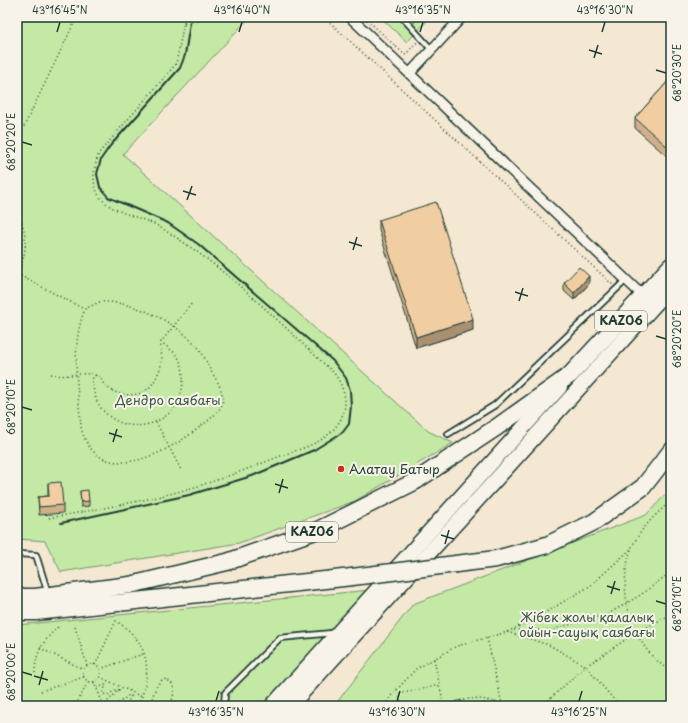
<svg xmlns="http://www.w3.org/2000/svg" width="688" height="723" font-family="'Playpen Sans',sans-serif">
<style>
.green{fill:#c3e9a4;stroke:#71936c}
.lines{fill:none;stroke-linecap:round;stroke-linejoin:round}
.lane-casing{stroke:#1f3d34;stroke-width:8}
.street-casing{stroke:#1f3d34;stroke-width:12}
.primary-casing{stroke:#1f3d34;stroke-width:17}
.highway-casing{stroke:#1f3d34;stroke-width:19}
.path{stroke:#1f3d34;stroke-width:1.5;stroke-dasharray:1 3;stroke-linecap:butt}
.lane{stroke:#f7f3e8;stroke-width:4.5}
.street{stroke:#f7f3e8;stroke-width:9}
.primary{stroke:#f7f3e8;stroke-width:14}
.highway{stroke:#f7f3e8;stroke-width:16}
.rail{stroke:#1f3d34;stroke-width:2}
.highway-bridge-casing{stroke:#1f3d34;stroke-width:19;stroke-linecap:butt}
.highway-bridge{stroke:#f7f3e8;stroke-width:16}
.wall{fill:#cfb08b;stroke:#1f3d34}
.shaded-wall{fill:#a99071;stroke:#1f3d34}
.building{fill:#f1cda2;stroke:#1f3d34}
.ticks{fill:none;stroke:#1f3d34;stroke-width:1.5}
.poi-dot{fill:#c8321e;stroke:#f7f3e8;stroke-width:1.5}
.labels{text-anchor:middle;stroke-width:4;stroke-linejoin:round;paint-order:stroke}
.shield{fill:#f7f3e8;stroke:#60746a;stroke-width:1}
.shield-label{font-size:12px;font-weight:bold;fill:#1f3d34}
.park-label{font-size:13px;fill:#385745;stroke:#f7f3e8}
.poi-label{font-size:13px;fill:#1f3d34;stroke:#f7f3e8;text-anchor:start}
.neatline{fill:none;stroke:#1f3d34;stroke-width:1.5}
.ticks-label{font-size:10px;text-anchor:middle;fill:#1f3d34}
</style>
<rect width="100%" height="100%" fill="#f5e8d3"/>
<filter id="ink" filterUnits="userSpaceOnUse"><feTurbulence type="fractalNoise" baseFrequency=".025" numOctaves="2"/><feDisplacementMap in="SourceGraphic" scale="8" xChannelSelector="R" yChannelSelector="G"/><feConvolveMatrix kernelMatrix="1 2 1 2 8 2 1 2 1" color-interpolation-filters="sRGB"/></filter>
<g filter="url(#ink)">
<path class="green" d="M17 17H250L123 154 428 431 453 443 355 501 239 543 61 572 45 541 17 539Z
M380 17H431L407 42Z
M671 489V706H334L413 604 646 515Z
M370 590 263 706H17V625Z"/>
<g class="lines">
<defs>
<path id="lane" d="M402 17 432 50
M448 434 495 405 626 280
M17 554 36 555 48 593
M224 706 225 693 280 638 332 633"/>
<path id="street" d="M350 17 643 296
M410 73 462 17"/>
<path id="primary" d="M272 706 560 387
M290 706 671 287"/>
<path id="highway" d="M456 564 496 559 547 545 594 522 643 487 671 451
M17 597H35L130 585 227 562 318 530 414 482 497 427 570 375 671 266
M17 612H36L352 577"/>
</defs>
<use href="#lane" class="lane-casing"/>
<use href="#street" class="street-casing"/>
<use href="#primary" class="primary-casing"/>
<use href="#highway" class="highway-casing"/>
<path class="path" d="M324 17 613 285
M364 17 405 55 417 42
M414 23 417 17
M184 24 202 20 203 17
M17 141 77 17
M17 211C28 232 28 253 17 274
M17 245 26 246
M17 274 84 309
M99 302C132 300 174 321 196 345 203 352 207 364 212 373 218 382 225 394 222 404 218 414 209 420 201 426 169 453 96 491 81 427 78 389 70 346 85 309Z
M51 374C67 379 85 369 100 377 107 397 141 402 153 383 158 376 162 365 162 357 161 351 160 347 161 342L192 303
M96 375 92 379C93 389 95 400 101 408 117 429 147 431 167 415 182 404 187 377 180 361 177 353 167 347 161 342
M156 422 181 470
M671 501C655 515 641 528 632 547 615 590 631 648 671 671
M49 518C92 510 135 503 177 492 212 483 245 470 278 457 296 450 319 445 332 431 350 412 348 393 334 373 284 327 235 276 177 238 170 234 164 229 156 225 139 216 109 213 98 194 91 180 94 167 99 153L176 64 185 17
M75 627 87 665
M514 630H550L608 614 642 594 671 572
M507 632 549 645 586 666 619 706
M487 638 502 704
M40 648 83 669
M434 659 444 706
M83 673a9 9 0 1 1 18 0a9 9 0 1 1-18 0Z
M95 665 116 621C150 642 153 671 138 706
M100 669 143 654
M35 673C35 652 44 640 59 626
M100 677 142 697
M94 682 104 706
M97 687 106 685 103 692V694L108 695 117 689 119 690 106 703 107 706
M397 689 402 706
M41 691 84 677
M399 694 440 685
M17 697 35 705
M460 701C475 696 491 700 506 706
M76 705 88 682
M115 706 129 695 131 696 126 706
M150 706C153 697 155 683 164 679 178 683 174 695 170 706
M385 706 391 696 416 669 457 646 507 632 536 618 590 586 632 548
M447 706 451 704
M481 706 489 700
M492 706 495 701
M542 706 586 666 631 636 671 614"/>
<use href="#lane" class="lane"/>
<use href="#street" class="street"/>
<use href="#primary" class="primary"/>
<use href="#highway" class="highway"/>
<path class="rail" d="M61 523 189 495 252 476 314 450 343 432 349 424 351 406 350 390 346 378 333 361 198 244 168 223 108 197 100 187 97 174 101 159 110 146 180 68 185 55 191 17"/>
<defs>
<path id="highway-bridge" d="M352 577 456 564"/>
</defs>
<use href="#highway-bridge" class="highway-bridge-casing"/>
<use href="#highway-bridge" class="highway-bridge"/>
</g>
<path class="wall" d="M671 78V160L635 128V118Z
M379 220 473 330 416 348 379 230Z
M564 283 589 284 574 300 564 291Z
M48 483 63 505V513L39 515 38 497 48 496Z
M80 491 89 501V506L81 507Z"/>
<path class="shaded-wall" d="M589 276V284L574 300V293Z
M473 319V330L416 348V337Z"/>
<path class="building" d="M671 78V150L635 118Z
M436 202 473 319 416 337 379 220Z
M579 267 589 276 574 293 564 283Z
M61 482 63 505 39 507 38 497 49 496 48 483Z
M88 490 89 501 81 502 80 491Z
M461 700 464 706H450L449 704Z"/>
</g>
<path class="ticks" d="M57 32 60 22M239 32 242 22M420 32 423 22M602 32 605 22M589 50 602 54M594 58 598 45M656 70 666 73M22 142 32 145M183 191 196 195M187 200 192 186M349 242 362 246M353 250 357 237M515 292 528 296M519 301 523 288M656 336 666 339M22 407 32 410M109 433 122 437M113 442 117 429M275 484 288 488M279 493 283 479M441 535 454 539M445 544 449 530M607 586 620 590M611 594 615 581M656 601 666 604M22 672 32 675M34 676 48 680M39 685 43 671M216 701 219 691M397 701 400 691M579 701 582 691"/>
<circle class="poi-dot" cx="341" cy="469" r="4"/>
<g class="labels">
<g class="shield">
<rect x="595" y="311" width="52" height="20" rx="3"/>
<rect x="286" y="522" width="52" height="20" rx="3"/>
</g>
<g class="shield-label">
<text x="621" y="325">KАZ06</text>
<text x="312" y="536">KАZ06</text>
</g>
<g class="park-label">
<text x="168" y="405">Дендро саябағы</text>
<text x="587" y="622">Жібек жолы қалалық<tspan x="587" dy="15">ойын-сауық саябағы</tspan></text>
</g>
<g class="poi-label">
<text x="349" y="474">Алатау Батыр</text>
</g>
</g>
<rect width="688" height="723" fill="none" stroke="#f7f3e8" stroke-width="44"/>
<rect x="22" y="22" width="644" height="679" class="neatline"/>
<g class="ticks-label">
<text x="60" y="14">43°16'45"N</text>
<text x="242" y="14">43°16'40"N</text>
<text x="423" y="14">43°16'35"N</text>
<text x="605" y="14">43°16'30"N</text>
<text transform="translate(677 73) rotate(-90)" y="4">68°20'30"E</text>
<text transform="translate(11 142) rotate(-90)" y="4">68°20'20"E</text>
<text transform="translate(677 339) rotate(-90)" y="4">68°20'20"E</text>
<text transform="translate(11 407) rotate(-90)" y="4">68°20'10"E</text>
<text transform="translate(677 604) rotate(-90)" y="4">68°20'10"E</text>
<text transform="translate(11 672) rotate(-90)" y="4">68°20'00"E</text>
<text x="216" y="716">43°16'35"N</text>
<text x="397" y="716">43°16'30"N</text>
<text x="579" y="716">43°16'25"N</text>
</g>
</svg>
